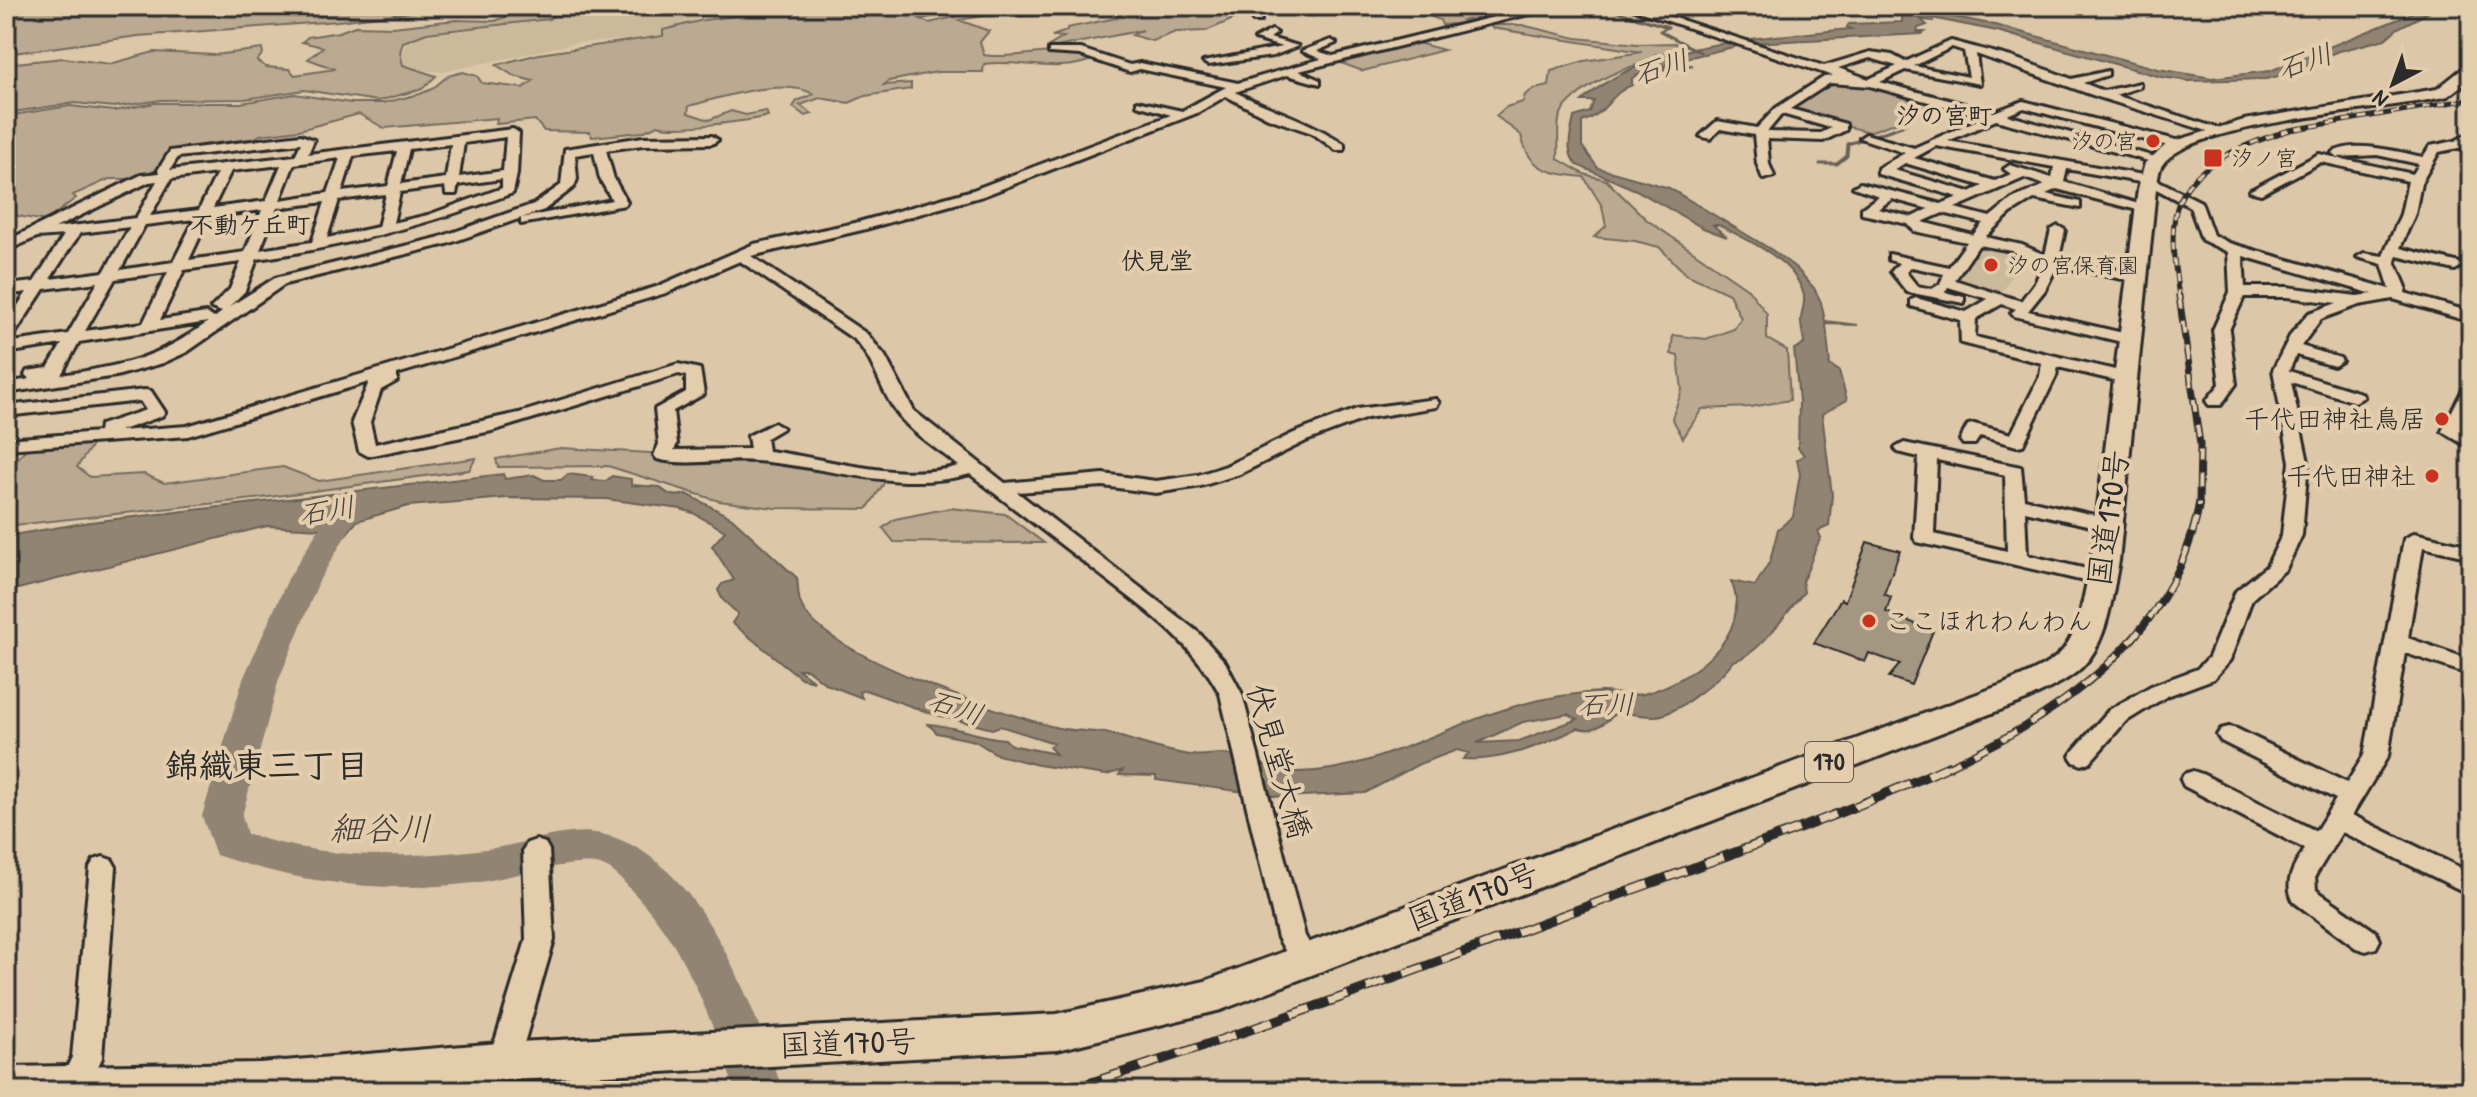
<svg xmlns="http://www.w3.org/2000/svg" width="2477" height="1097" font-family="'Patrick Hand','Klee One',sans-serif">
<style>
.built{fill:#cbb99c}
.green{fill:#bbaa91;stroke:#736a5e;stroke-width:2}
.water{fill:#918473;stroke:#686056;stroke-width:2;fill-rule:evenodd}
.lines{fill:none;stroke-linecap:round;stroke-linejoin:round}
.stream{stroke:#686056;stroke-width:3}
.river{fill:#918473;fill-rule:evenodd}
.building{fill:#a49781;stroke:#2b2b2b;stroke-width:2}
.minor-casing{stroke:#2b2b2b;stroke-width:6}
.highway-casing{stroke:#2b2b2b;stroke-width:6}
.minor{fill:#e3cdad;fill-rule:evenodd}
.highway{fill:#e3cdad;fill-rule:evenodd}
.rail-far3-casing{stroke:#2b2b2b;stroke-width:5}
.rail-far2-casing{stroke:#2b2b2b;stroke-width:7}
.rail-far1-casing{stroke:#2b2b2b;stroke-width:8}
.rail-casing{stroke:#2b2b2b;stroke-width:10}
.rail-far3{stroke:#e3cdad;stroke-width:3;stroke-dasharray:8;stroke-linecap:butt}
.rail-far2{stroke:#e3cdad;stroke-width:4;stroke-dasharray:13;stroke-linecap:butt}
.rail-far1{stroke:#e3cdad;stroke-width:5;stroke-dasharray:16;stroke-linecap:butt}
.rail{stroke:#e3cdad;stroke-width:7;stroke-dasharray:20;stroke-linecap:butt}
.poi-dot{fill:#c8321e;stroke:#e3cdad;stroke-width:3}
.labels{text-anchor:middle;stroke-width:8;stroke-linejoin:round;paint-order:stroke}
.far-poi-label{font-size:22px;fill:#2b2b2b;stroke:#e3cdad;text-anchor:start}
.far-neighbourhood-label{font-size:24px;font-weight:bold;fill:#2b2b2b;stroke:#e3cdad}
.shield{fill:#e3cdad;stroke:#625c52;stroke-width:2}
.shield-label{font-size:24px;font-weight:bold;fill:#2b2b2b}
.poi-label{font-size:26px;fill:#2b2b2b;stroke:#e3cdad;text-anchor:end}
.water-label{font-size:28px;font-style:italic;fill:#44413d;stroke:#e3cdad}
.near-street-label{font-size:32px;fill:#2b2b2b;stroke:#e3cdad}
.near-neighbourhood-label{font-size:34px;font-weight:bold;fill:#2b2b2b;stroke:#e3cdad}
.near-water-label{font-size:34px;font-style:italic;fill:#44413d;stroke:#e3cdad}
</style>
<rect width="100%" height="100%" fill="#dcc7a8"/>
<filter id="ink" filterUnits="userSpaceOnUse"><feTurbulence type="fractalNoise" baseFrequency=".0125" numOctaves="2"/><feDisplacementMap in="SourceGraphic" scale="16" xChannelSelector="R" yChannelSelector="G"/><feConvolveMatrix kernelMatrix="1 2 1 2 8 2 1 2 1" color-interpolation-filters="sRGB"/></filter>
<g filter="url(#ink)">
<path class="built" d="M601 6H718L666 37 576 43 443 72 418 70 404 64 403 51 407 41 420 36 550 19 555 15Z
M1977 244 2013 249 2023 256 2001 294 1954 280Z"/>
<path class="green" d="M6 6H461L338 21 138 36 6 54Z
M553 6H609L554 15 549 19 427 33 403 42 400 52 403 65 436 76 422 89 378 101 304 90 245 99 161 100 114 107 75 103 6 113V64L64 58 110 64 154 52 215 55 262 49 263 53 257 61 266 67 289 69 295 75 335 69 308 59 323 47 302 42 308 37 339 32 355 26 393 27 456 20 495 21 524 10Z
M750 6H921L941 12 938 16 920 19 929 23 955 17 949 12 982 9 988 15 959 20 989 31 980 42 984 55C1013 61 1068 42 1091 60 1058 74 1018 59 984 64L983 72H937L889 81 884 85 911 83V89L865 96 849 103 820 98 800 105 812 114 805 116 793 107 797 101 814 94C783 77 723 97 689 106L688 113 709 120 731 111 746 115 766 111 768 116C749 121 673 131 658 125L642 132 592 137 590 132 544 131 535 120 496 124 497 118 384 128 359 114 299 130 260 135 248 143 173 151 152 174 133 179H109L73 195 76 198 46 221 18 216 12 211 6 213V116L70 106 114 111 155 103H241L295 94 351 103H383L420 94 432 89 448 76 463 72 477 76 482 83 523 88 533 81 514 76 496 65 539 54 663 36V30L703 20 754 14 748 9Z
M1053 6H1234L1236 9 1229 15 1236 18 1206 31 1176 32 1152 41 1132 35 1143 30 1056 47 1049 46 1064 37 1052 36 1067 31V28L1121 17 1114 13 1116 9 1012 17V8L1055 13Z
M1308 6C1352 6 1395 5 1438 10 1453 12 1467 10 1482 14L1484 19 1462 20 1466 23 1442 25 1440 20 1424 14Z
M1490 25H1522L1576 38 1638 44 1675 43 1683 49 1673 54H1656C1649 63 1638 64 1628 68 1608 74 1562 99 1559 120 1557 132 1559 146 1558 159L1584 174 1606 180 1647 220 1748 289 1767 314V339L1787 350 1790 400 1751 407 1702 409 1683 438 1672 418 1682 390 1678 356 1671 354 1673 335 1706 339 1734 329 1741 318 1729 294 1686 274 1659 247 1635 241 1594 237 1606 226 1602 206 1584 177C1551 173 1529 172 1521 135L1496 116 1506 107 1523 102 1525 95 1534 89 1549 86 1551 71 1584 61 1642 52 1492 28Z
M1410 41 1444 50 1363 71 1335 61Z
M1854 81 1918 99 1911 117 1869 132 1789 111 1823 87Z
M95 441 77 467 90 477 144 474 164 483 283 467 319 481 476 458 469 470 254 499 6 526V473L28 446Z
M561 448 757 459 888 477 867 509 775 508 719 501 608 466 498 467 496 459Z
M950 508 1005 514 1044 543 894 542 883 528 895 519Z"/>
<path class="water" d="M2421 6 2437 8 2398 28 2385 39 2336 52 2291 73 2266 79 2189 81 2161 77 1997 31 1921 16 1913 17 1934 21 1921 20 1927 25 1918 28 1917 32H1925L1922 34 1750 43 1670 62 1662 67 1693 65C1672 71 1650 68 1632 78V85C1610 93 1607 114 1582 122V146L1598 168 1669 188 1772 250 1796 268 1814 288 1821 302 1825 321 1858 325 1826 324 1830 365 1839 371 1847 400 1822 414 1832 495 1829 526 1818 531 1821 538C1812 552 1811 567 1802 581L1804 592C1787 612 1758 657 1733 661 1721 678 1675 716 1655 716 1642 716 1629 713 1616 713 1604 724 1594 733 1578 728 1544 745 1501 762 1463 759L1469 753 1457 750 1419 764 1365 793 1281 797 1156 780V776L1119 775 1123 770 1106 775 1038 765 998 755 975 741 937 733 928 724C955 726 978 737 1005 739L1011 745 1056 754 1049 747 1054 743 1000 726 992 729 933 714 865 690 859 692 862 698 826 684 807 669H798L814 681 801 678 732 623 738 614 722 599 718 590 722 584 734 580 712 546 725 531 693 513 681 509 606 499 507 498 408 506 357 521 338 544 320 546 321 529 267 526 6 592V536L90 522 503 474 505 479 534 475 544 480H561L568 474 593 477 591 480 606 481 612 476 631 479V485L660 487C668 496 676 497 687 494L732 518 797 578C798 585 798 595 800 602 818 654 997 711 1050 726 1069 732 1090 730 1110 734 1137 741 1164 752 1192 755 1202 757 1212 754 1222 754 1248 756 1273 772 1298 772 1370 772 1438 729 1506 709 1535 700 1570 693 1601 692 1614 692 1630 697 1643 694 1690 682 1755 636 1731 581L1755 586 1770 561 1778 529 1793 517 1800 474 1797 460 1804 455 1798 448 1799 401 1794 349 1804 344C1804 335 1800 327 1801 319 1802 308 1807 301 1802 289 1789 257 1747 240 1719 225H1713L1727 237 1703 228 1636 190 1577 165C1564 152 1571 134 1574 117L1590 112 1594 101H1582C1645 41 1770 37 1851 29L1847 27 1849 24 1902 22V14L1936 13 1995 25 2158 69 2212 78 2270 71 2406 16ZM1568 714 1578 719 1519 741 1477 743 1523 722Z"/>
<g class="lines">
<path class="stream" d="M1599 6 1668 27 1660 31 1700 52
M1820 164H1837L1847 156 1848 144 1902 126 1925 107 1939 106"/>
<path class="river" d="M346 501 357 503 361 510 320 579 279 679 242 816 247 834C326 860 412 859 494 848 528 843 567 827 601 834 700 854 754 1008 783 1091H735C711 1018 687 949 633 892 624 882 614 869 600 865 574 858 505 879 474 883 384 893 301 884 216 855L202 816 243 679 288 579 335 503Z"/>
</g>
<path class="building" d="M1867 542 1900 551 1884 594 1891 597 1886 612 1933 631 1911 685 1889 677 1900 664 1869 653 1865 662 1814 643 1841 599 1845 601Z"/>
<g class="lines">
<defs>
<path id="minor" d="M1241 6 1258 9 1261 21H1253L1251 14 1240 12Z
M1293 6H1307L1317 11 1312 14Z
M1468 6C1482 6 1495 14 1507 14 1525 14 1542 6 1561 6L1299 71 1320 80V84L1287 75 1235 92C1271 110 1311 121 1344 144V150H1336L1312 133 1268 118 1226 96 1197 113 983 196 862 230 751 256 867 334 885 356 914 411 1005 483 1103 474 1156 481 1198 475 1226 466 1294 433 1357 409 1436 399 1439 403 1436 407 1367 418 1306 441 1240 474 1201 486 1156 493 1103 486 1017 492 1199 633 1225 662 1242 694 1305 936 1319 960 1315 968 1305 972 1295 968 1278 938 1220 694C1192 640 1140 606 1093 569 1052 538 1011 506 970 474 899 494 827 466 756 461 723 458 688 467 657 459L654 455 659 444 655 409 686 392V376L679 374 492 431 368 456 359 451 352 422 369 382 188 436 6 449V439L99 432 100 425 146 410 140 401 6 416V406L145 390 151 391 165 412 162 416 119 431 187 426 656 287 754 244 855 223 973 190 1171 115 1137 105V101L1182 111 1226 87 1140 69 1130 72 1080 55 1049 53V49H1081L1130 65 1140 63 1238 83 1321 59 1302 51 1331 40 1336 43 1317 51 1333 56 1494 17ZM740 261 855 340C874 360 878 384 893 407 908 432 937 448 959 466 898 483 829 458 768 451L766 438 783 428 774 423 748 436 750 449 674 450 677 444 673 411 704 394 700 369 678 364 519 413 375 444 370 422 381 390 397 381V374L666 293Z
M1623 6H1638L1824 66 1870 52 1892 55 1905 62 1951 41 2011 57 2072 79 2108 71V75L2083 83 2104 91 2140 83V87L2115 95 2223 130 2217 134 2098 97 1976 54 1980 84 1905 70 1880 82 1994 112 2023 101 2180 141V147L2176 148 2024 108 2007 115 2162 159 2156 163 1996 120 1948 141 2149 176 2201 202 2213 235 2229 243 2390 289 2382 264 2357 257 2364 253 2383 256 2401 214 2408 181 2321 162 2261 194 2249 191 2319 154 2413 174 2419 164 2377 155 2338 157 2332 153C2353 139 2399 152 2423 157L2430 146 2455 141 2471 132V141L2463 147 2439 152 2421 183 2415 214 2400 248 2460 263 2462 266 2455 270 2397 256 2395 261 2406 287 2405 293 2471 312V322L2393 299 2359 305 2321 319 2301 346 2340 358 2342 361 2334 366 2296 355 2289 371 2361 393 2364 397 2355 402 2291 382 2308 462 2302 535 2286 569 2252 599 2230 660 2213 679 2167 696 2125 722 2090 762 2082 765 2074 762 2070 756 2074 750 2109 710 2151 686 2197 669 2209 657 2236 591 2267 566 2282 535 2290 462 2273 370 2291 334 2309 313 2337 303 2287 297H2244L2229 330 2236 384 2221 405H2209L2206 401 2220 384 2213 330 2230 292 2228 252 2202 240 2190 207 2145 183 2067 169 2064 182 2152 208 2145 212 2057 189 2046 194 2080 202V208L2034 199 2011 213 1985 237 2022 245 2045 255 2051 230 2058 226 2065 230 2059 258 2143 275V281L2138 282 2057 266 2045 290 2028 311 2136 336 2138 339 2130 344 2014 316 2011 313 2016 309 2002 304 1976 319 1975 337 2132 374 2134 378 2126 383 2058 367 2056 376 2023 445 2017 446 1980 436 1975 444H1963L1960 440 1968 425 1974 424 2011 434 2040 376 2042 363 1961 343 1960 320 1911 306V300L1916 298 1966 312 1988 299 1948 287 1945 292 1964 297V303L1907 292 1891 272 1899 263 1889 260V254L1949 267 1967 242 1914 231 1908 224 1862 214V208L1879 196 1853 187 1860 183 1941 204 1958 197 1878 174V168L1905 153 1860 138 1866 134 1914 148 1984 117 1870 86 1830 83 1790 109 1846 124V130L1823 141 1767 139 1769 164 1774 176 1763 179 1757 164 1754 135 1720 129 1710 139 1700 136 1717 121 1757 128 1776 108 1824 77 1833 76ZM1952 47 1964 51 1969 77 1914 66ZM1870 58 1897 66 1869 79 1838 68ZM1782 114 1831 128 1821 133 1767 132ZM1936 146 2054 167 2052 178 2010 165 2004 169 2011 174 1995 181 1914 158ZM1905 163 1983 186 1970 192 1894 170ZM2024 178 2045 185 2012 199 1990 217 1955 208ZM1892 199 1929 209 1912 217 1878 209ZM1943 213 1983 223 1973 235 1922 222ZM1979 245 2012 251 2026 260 2043 264 2036 281 2021 301 1955 280ZM2243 256 2373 294 2357 296 2287 287H2245ZM1912 267 1944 274 1940 284 1932 289 1917 286 1906 272Z
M1272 30 1277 33 1270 38 1298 46 1273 56 1208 65 1203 62 1282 47 1255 39Z
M513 129 519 133 517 174 513 193C429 224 345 247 257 259L245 291 229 307 275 278 437 238 534 204 561 185 565 149 643 137 712 136 718 140 712 144 643 145 606 150 614 179 627 202 625 205 521 224V218L612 200 600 179 594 152 575 155 577 179 574 187 544 210 447 244 285 284 187 352 163 363 116 376 6 393V383L30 379 25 375 27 371 48 368 62 344 6 353V343L68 334 98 282 44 289 12 338 6 340V323L27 292 6 295V285L34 282 64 235 37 237 6 251V241L141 175 159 173 158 170 170 151 301 135 314 140 308 154ZM506 137 503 171 459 177 464 143ZM301 143 295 156 170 170 178 157ZM451 144 446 178 401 184 409 149ZM397 151 388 186 342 192 353 156ZM340 158 328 193 280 200 294 164ZM281 165 266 201 213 208 231 171ZM217 173 199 210 150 216 171 179ZM502 179V188L428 215 393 223 400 192 445 186 446 194H456L458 185ZM157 181 136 218 55 228 149 182ZM386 194 378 227 327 238 339 200ZM325 202 312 242 260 250 277 208ZM262 210 245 252 189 260 209 217ZM195 219 173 262 120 270 145 225ZM130 227 104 272 50 279 80 233ZM241 262 230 289 211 308 222 312 214 318 206 313 160 320 184 270ZM168 272 143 323 85 331 115 279ZM208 322C156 360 123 365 61 375L79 342Z
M2471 384V407L2461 429 2471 436V449L2442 431 2463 389Z
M1904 443 2021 467 2024 499 2116 520 2119 524 2109 530 2025 511 2027 555 2108 574 2111 579 2108 584 2101 585 1917 542 1914 538 1919 457 1898 452 1895 448ZM1937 460 2005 475 2007 551 1934 534Z
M2414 533 2471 546V558L2423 547 2408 638 2471 660V675L2405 653 2388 756 2352 815 2471 873V895L2342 832 2315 876 2316 890 2376 932 2380 940 2376 948 2366 951 2356 948 2294 902C2283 882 2294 867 2305 849L2184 786 2181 780 2184 774 2193 771 2202 774 2316 831 2336 799 2221 741 2217 735 2221 729 2229 727 2237 729 2347 783 2364 755 2404 539Z
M536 840 545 843 549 850 554 940 525 1040 510 1071 499 1075 488 1071 484 1062 496 1038 526 940 523 850 527 843Z
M103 857 112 860 116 867 102 1058 86 1091H60L58 1086 72 1057 90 867 94 860Z"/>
<path id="highway" d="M2471 62V78L2448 96C2393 110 2190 121 2162 165 2158 171 2158 182 2156 189L2119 561C2112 595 2108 643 2081 668 2066 682 2045 690 2026 700L1221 1010 1057 1050 499 1081 377 1091H6V1067L260 1063 499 1043 1057 1014 1205 981 2004 684C2023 675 2049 667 2063 650 2081 628 2085 588 2091 561L2138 189 2145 163 2168 143 2244 120 2437 89Z"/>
</defs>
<use href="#minor" class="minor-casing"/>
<use href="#highway" class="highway-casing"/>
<use href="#minor" class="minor"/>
<use href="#highway" class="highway"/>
<defs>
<path id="rail-far3" d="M2179 298C2176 273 2170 242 2175 216 2184 165 2247 143 2290 130L2471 99"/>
<path id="rail-far2" d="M2179 296 2200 444 2199 506"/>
<path id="rail-far1" d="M1945 768C2057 717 2177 635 2199 504"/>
<path id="rail" d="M1064 1091C1233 1039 1400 976 1566 914 1694 867 1825 823 1949 766"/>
</defs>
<use href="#rail-far3" class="rail-far3-casing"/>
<use href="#rail-far2" class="rail-far2-casing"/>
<use href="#rail-far1" class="rail-far1-casing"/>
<use href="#rail" class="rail-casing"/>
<use href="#rail-far3" class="rail-far3"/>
<use href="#rail-far2" class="rail-far2"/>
<use href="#rail-far1" class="rail-far1"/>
<use href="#rail" class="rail"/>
</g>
</g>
<g class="poi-dot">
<circle cx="2153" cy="141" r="8"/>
<rect x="2203" y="148" width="20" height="20" rx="4"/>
<circle cx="1991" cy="265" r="8"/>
<circle cx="2442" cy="419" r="8"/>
<circle cx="2432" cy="476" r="8"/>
<circle cx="1869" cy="621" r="8"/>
</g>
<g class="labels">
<g class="far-poi-label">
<text x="2137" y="149" text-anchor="end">汐の宮</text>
<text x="2231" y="166">汐ノ宮</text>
<text x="2007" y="273">汐の宮保育園</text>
</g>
<g class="far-neighbourhood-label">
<text x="1944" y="124">汐の宮町</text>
<text x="250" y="233">不動ケ丘町</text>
<text x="1157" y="269">伏見堂</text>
</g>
<rect class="shield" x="1805" y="742" width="48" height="40" rx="6"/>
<g class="shield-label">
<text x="1829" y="770">170</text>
</g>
<g class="poi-label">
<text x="2426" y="428">千代田神社鳥居</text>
<text x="2416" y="485">千代田神社</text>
<text x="1885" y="630" text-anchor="start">ここほれわんわん</text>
</g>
<g class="water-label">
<text transform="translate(2305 61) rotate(-19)" y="10">石川</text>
<text transform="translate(1661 67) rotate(-18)" y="10">石川</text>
<text transform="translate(327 510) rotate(-9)" y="10">石川</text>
<text transform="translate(1606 704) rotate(-1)" y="10">石川</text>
<text transform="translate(956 707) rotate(18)" y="10">石川</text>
</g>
<g class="near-street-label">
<text transform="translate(2108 518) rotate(-82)" y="11">国道170号</text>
<text transform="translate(1279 761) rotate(74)" y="11">伏見堂大橋</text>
<text transform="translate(1473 896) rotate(-21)" y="11">国道170号</text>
<text transform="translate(848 1043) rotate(-2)" y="11">国道170号</text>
</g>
<g class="near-neighbourhood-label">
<text x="267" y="777">錦織東三丁目</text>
</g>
<g class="near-water-label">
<text x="381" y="840">細谷川</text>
</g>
</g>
<rect width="2477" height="1097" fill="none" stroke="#e3cdad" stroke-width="32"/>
<rect x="16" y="16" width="2445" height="1065" fill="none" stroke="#2b2b2b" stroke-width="3" filter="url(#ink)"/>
<g transform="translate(2393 84) rotate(221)" stroke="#e3cdad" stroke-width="6" paint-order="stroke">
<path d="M0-6L14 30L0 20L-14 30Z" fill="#2b2b2b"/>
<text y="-12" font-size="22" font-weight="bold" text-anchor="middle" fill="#2b2b2b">N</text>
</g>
</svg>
